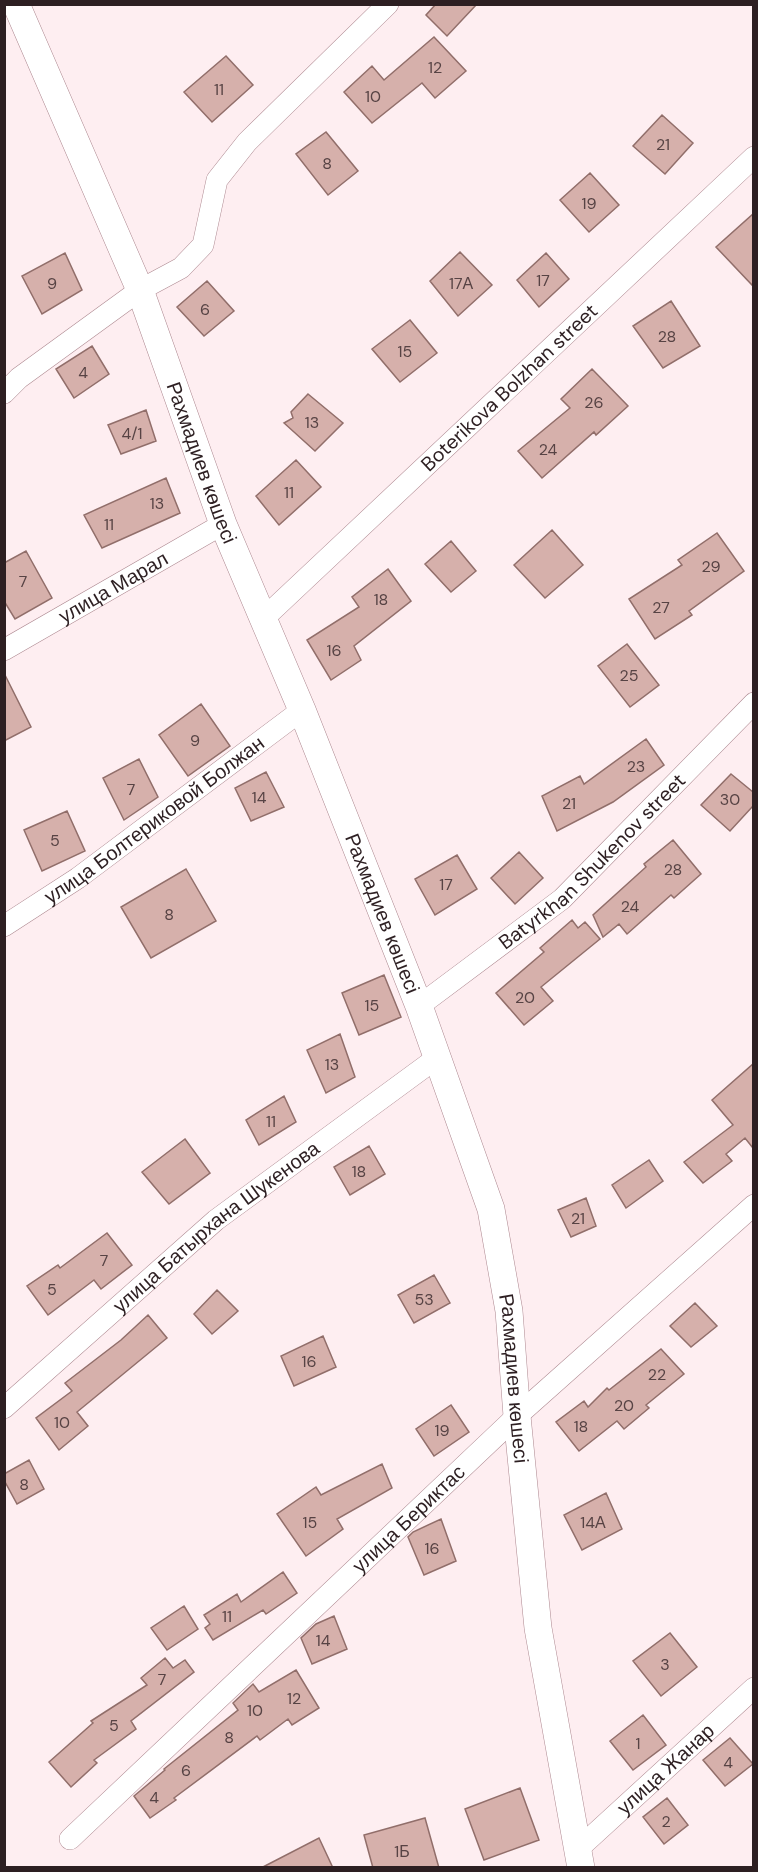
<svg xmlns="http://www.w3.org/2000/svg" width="758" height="1872" font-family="'DM Sans',sans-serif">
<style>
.building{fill:#d6b0ab;stroke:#916e6a;stroke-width:1.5}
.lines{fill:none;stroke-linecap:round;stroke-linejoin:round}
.minor-casing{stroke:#ad8890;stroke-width:22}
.tertiary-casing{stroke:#ad8890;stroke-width:28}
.minor{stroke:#fff;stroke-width:21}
.tertiary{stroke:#fff;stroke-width:27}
.labels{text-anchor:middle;stroke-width:4.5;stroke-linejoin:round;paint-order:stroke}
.number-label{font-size:16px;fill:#574344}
.street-label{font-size:20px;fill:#2d1f22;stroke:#fff}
</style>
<rect width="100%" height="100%" fill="#feeef1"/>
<path class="building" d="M436 4H477L447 36 426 15Z
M434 37 466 71 435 98 422 83 372 123 344 92 372 66 384 80Z
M226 56 253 85 212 122 184 92Z
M662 115 693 143 665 174 633 146Z
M326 132 358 171 328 195 296 154Z
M590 173 619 205 589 232 560 200Z
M753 214V286L716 247Z
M460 252 492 285 458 316 430 281Z
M65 253 82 290 42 314 22 276Z
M546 253 569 279 539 307 517 280Z
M207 281 234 311 204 336 177 307Z
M671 301 700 346 663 368 633 326Z
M410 320 437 353 400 382 372 349Z
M92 346 109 374 74 398 56 369Z
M592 369 628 406 596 435 594 432 542 478 518 451 570 408 561 399Z
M308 394 343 423 315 451 284 423 293 418 291 412Z
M146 410 156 441 121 454 108 425Z
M296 460 321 487 279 525 256 496Z
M166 478 180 513 102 548 84 515Z
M552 530 583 565 545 598 514 565Z
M717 533 744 571 689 611 692 615 655 639 629 599 682 565 678 560Z
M451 541 476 571 451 592 425 564Z
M26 551 52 598 15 619 4 601V563Z
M388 569 411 601 354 646 361 660 331 680 307 640 359 607 352 597Z
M627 644 659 685 630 707 598 666Z
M4 673 31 727 4 741Z
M201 704 230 746 188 776 159 735Z
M646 739 664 765 613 802 557 831 542 796 580 776 584 784Z
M139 759 158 797 124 820 103 778Z
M266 772 284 807 251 821 235 788Z
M731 774 753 792V806L730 831 701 805Z
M67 811 85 851 42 871 24 830Z
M673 840 701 874 674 898 671 895 627 934 619 924 603 937 593 915 646 867 644 864Z
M519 852 543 878 515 904 491 878Z
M457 855 477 889 435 915 415 879Z
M186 869 216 921 151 958 121 907Z
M572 920 578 928 585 922 600 939 541 987 553 1001 524 1025 496 993 544 952 540 948Z
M384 975 401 1017 359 1035 342 993Z
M340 1034 355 1077 326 1093 307 1050Z
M753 1064V1148L745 1138 726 1154 732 1161 703 1183 684 1162 733 1125 712 1100Z
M284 1096 296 1122 259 1145 246 1120Z
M185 1139 210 1173 169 1204 142 1172Z
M369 1146 385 1174 350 1195 334 1167Z
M649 1160 663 1181 626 1208 612 1185Z
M586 1198 596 1226 571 1237 558 1210Z
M107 1233 132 1265 101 1289 94 1280 48 1315 27 1286 58 1265 60 1268Z
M434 1275 450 1303 414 1323 398 1295Z
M217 1290 238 1311 212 1334 194 1314Z
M695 1303 717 1326 691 1347 670 1326Z
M148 1315 167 1338 77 1412 88 1426 59 1450 36 1418 72 1391 65 1383 121 1340Z
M323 1336 336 1367 294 1386 281 1356Z
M661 1349 684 1374 646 1405 649 1408 624 1429 617 1421 579 1451 556 1422 584 1401 588 1407 607 1388 609 1390Z
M451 1405 469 1432 434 1456 416 1429Z
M29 1460 44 1489 17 1504 4 1480V1474Z
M382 1464 392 1488 337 1519 343 1529 306 1556 277 1514 316 1487 321 1495Z
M606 1493 622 1529 582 1550 564 1515Z
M441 1519 456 1561 424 1575 408 1537 413 1532Z
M283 1572 297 1593 266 1614 263 1610 213 1640 205 1628 210 1624 204 1615 237 1594 241 1602Z
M184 1606 198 1629 167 1650 151 1628Z
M334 1616 347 1649 312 1664 301 1638 316 1624Z
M670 1633 697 1667 661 1696 633 1661Z
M165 1658 173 1668 185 1660 194 1672 131 1721 136 1729 94 1760 97 1763 71 1787 49 1762 93 1723 91 1721 147 1685 141 1678Z
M296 1670 319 1708 292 1725 288 1719 260 1740 257 1736 174 1798 176 1800 150 1818 134 1796 165 1770 164 1769 238 1710 233 1703 253 1684 259 1692Z
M643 1715 666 1745 633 1770 610 1741Z
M730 1738 753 1764 725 1786 703 1760Z
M520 1788 539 1840 484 1860 465 1809Z
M667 1798 688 1825 664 1844 643 1817Z
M425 1818 439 1868H373L364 1835Z
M319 1838 333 1868H261Z"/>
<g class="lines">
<defs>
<g id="minor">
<path d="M4 393 19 378 140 290 181 268 203 245 217 180 247 142 388 4"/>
<path id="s1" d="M263 619 754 157"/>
<path id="s2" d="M4 650 223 524"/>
<path id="s3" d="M4 926 78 878 302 710"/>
<path id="s4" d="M419 1006 562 899 754 703"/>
<path id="s5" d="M4 1408 216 1220 438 1057"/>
<path id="s6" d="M70 1839 517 1416 754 1205"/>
<path id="s7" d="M577 1850 754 1688"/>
</g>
<g id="tertiary">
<path id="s8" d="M16 4 140 290 223 524 302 710 419 1006 491 1209 509 1311 517 1416 538 1628 581 1868"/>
</g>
</defs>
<use href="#minor" class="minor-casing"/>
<use href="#tertiary" class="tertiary-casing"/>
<use href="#minor" class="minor"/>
<use href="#tertiary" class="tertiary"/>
</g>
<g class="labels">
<g class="number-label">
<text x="435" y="73">12</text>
<text x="219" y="95">11</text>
<text x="373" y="102">10</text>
<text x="663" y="150">21</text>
<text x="327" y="169">8</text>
<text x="589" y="209">19</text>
<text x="543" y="286">17</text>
<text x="52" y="289">9</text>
<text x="461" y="289">17А</text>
<text x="205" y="315">6</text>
<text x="667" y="342">28</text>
<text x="405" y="357">15</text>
<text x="83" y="378">4</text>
<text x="594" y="408">26</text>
<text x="312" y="428">13</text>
<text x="132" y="439">4/1</text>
<text x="548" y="455">24</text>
<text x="289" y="498">11</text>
<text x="157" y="509">13</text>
<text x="109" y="530">11</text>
<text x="711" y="572">29</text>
<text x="23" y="587">7</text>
<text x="381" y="605">18</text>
<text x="661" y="613">27</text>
<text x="334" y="656">16</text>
<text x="629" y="681">25</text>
<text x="195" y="746">9</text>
<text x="636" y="772">23</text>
<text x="131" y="795">7</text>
<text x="259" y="803">14</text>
<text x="730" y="805">30</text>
<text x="569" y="809">21</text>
<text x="55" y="846">5</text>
<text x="673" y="875">28</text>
<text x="446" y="890">17</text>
<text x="630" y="912">24</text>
<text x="169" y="920">8</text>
<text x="525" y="1003">20</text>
<text x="372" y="1011">15</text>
<text x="332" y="1070">13</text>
<text x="271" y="1127">11</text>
<text x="359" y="1177">18</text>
<text x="578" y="1224">21</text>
<text x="104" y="1266">7</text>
<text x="52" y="1295">5</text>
<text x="424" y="1305">53</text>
<text x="309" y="1367">16</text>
<text x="657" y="1380">22</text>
<text x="624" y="1411">20</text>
<text x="62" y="1428">10</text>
<text x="581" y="1432">18</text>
<text x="442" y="1436">19</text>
<text x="24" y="1490">8</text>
<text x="310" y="1528">15</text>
<text x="593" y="1528">14А</text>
<text x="432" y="1554">16</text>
<text x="227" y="1622">11</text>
<text x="323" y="1646">14</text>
<text x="665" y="1670">3</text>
<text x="162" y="1685">7</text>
<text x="294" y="1704">12</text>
<text x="255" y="1716">10</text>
<text x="114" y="1731">5</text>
<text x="229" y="1743">8</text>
<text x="638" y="1749">1</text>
<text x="728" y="1768">4</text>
<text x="186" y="1776">6</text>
<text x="154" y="1803">4</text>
<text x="666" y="1827">2</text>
<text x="402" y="1857">1Б</text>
</g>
<g class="street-label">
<text dy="7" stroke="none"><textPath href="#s1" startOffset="338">Boterikova Bolzhan street</textPath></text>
<text dy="7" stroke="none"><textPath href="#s8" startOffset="495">Рахмадиев көшесі</textPath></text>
<text dy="7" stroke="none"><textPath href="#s2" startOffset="126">улица Марал</textPath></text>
<text dy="7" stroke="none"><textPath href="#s3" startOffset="184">улица Болтериковой Болжан</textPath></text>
<text dy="7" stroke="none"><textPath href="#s4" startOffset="226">Batyrkhan Shukenov street</textPath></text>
<text dy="7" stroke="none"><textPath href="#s8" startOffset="981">Рахмадиев көшесі</textPath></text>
<text dy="7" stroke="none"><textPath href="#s5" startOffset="279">улица Батырхана Шукенова</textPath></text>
<text dy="7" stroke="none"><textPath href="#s8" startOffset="1467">Рахмадиев көшесі</textPath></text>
<text dy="7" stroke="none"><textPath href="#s6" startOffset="466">улица Бериктас</textPath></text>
<text dy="7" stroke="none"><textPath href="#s7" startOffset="120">улица Жанар</textPath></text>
</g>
</g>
<rect width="758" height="1872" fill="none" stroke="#2d1f22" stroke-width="12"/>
</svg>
